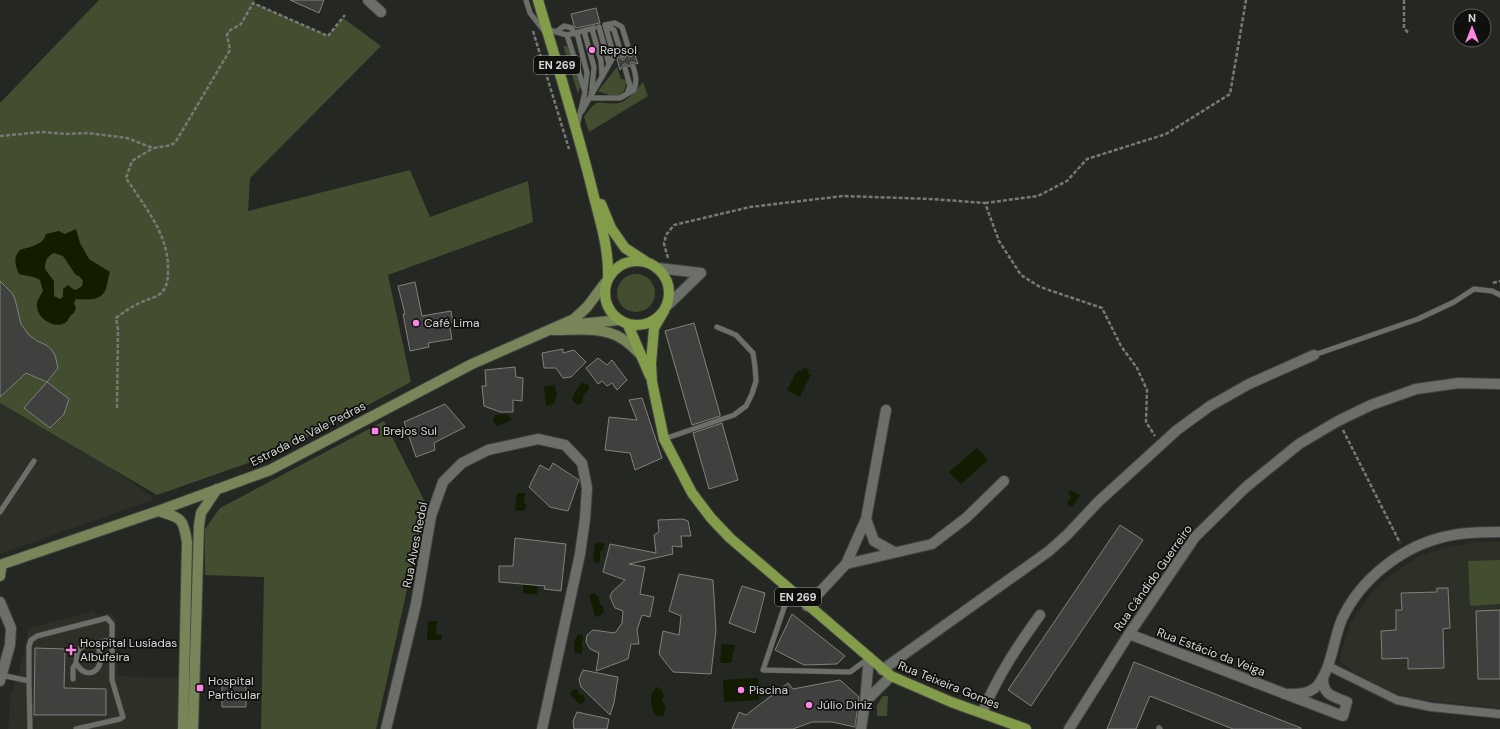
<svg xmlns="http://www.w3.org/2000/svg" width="1500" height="729" font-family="'DM Sans',sans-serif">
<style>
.built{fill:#2c3027}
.green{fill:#434e30}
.water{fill:#121c00;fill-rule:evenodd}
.building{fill:#40413e;stroke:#7f817d}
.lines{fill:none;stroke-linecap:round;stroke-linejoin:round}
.service-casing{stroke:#434442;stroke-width:6}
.pedestrian-casing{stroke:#434442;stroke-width:10}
.minor-casing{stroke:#434442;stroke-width:12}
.secondary-casing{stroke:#434442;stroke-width:12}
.primary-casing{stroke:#434442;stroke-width:12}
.path{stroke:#787976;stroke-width:2.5;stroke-dasharray:4 2;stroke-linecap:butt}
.service{stroke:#6c6e69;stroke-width:5}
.pedestrian{stroke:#6c6e69;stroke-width:8}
.minor{stroke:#6c6e69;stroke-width:10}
.secondary{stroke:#778559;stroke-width:10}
.primary{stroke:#829c49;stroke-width:10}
.poi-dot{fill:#fc86e4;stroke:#0f0f0e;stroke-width:1.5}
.labels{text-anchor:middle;stroke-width:3.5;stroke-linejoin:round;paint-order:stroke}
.shield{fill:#0f0f0e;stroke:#9c9c9b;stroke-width:1}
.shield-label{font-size:11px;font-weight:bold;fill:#d8d9d7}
.poi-label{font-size:12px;fill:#d8d9d7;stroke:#0f0f0e;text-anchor:start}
.street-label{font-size:12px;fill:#d8d9d7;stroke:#0f0f0e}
</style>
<rect width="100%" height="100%" fill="#252723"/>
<path class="built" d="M0 389 155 499 0 554Z
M1478 542H1500V708L1408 699 1364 678 1339 661 1350 624 1363 604 1377 587 1395 572 1419 556 1449 547Z
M94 611 96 616 111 613 116 620 118 676 178 678 177 729H8L11 693 19 673 29 628Z"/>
<path class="green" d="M99 0H255L253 3 328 36 343 18 381 46 250 178 248 211 410 170 430 217 528 181 533 222 388 275 411 382 282 451 157 495 0 403V103Z
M563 45 570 48 581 84 578 94Z
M617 67 621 79 626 80C626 101 612 97 598 91Z
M643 82 648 96 589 132 584 117C599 94 600 106 619 103 628 101 637 89 643 82Z
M617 293a19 19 0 1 1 38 0a19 19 0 1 1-38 0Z
M384 421 426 504 376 729H261L264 577 205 575V529L220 508Z
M1500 560V604L1470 606 1468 561Z
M883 696H888L887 716H877V705Z"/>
<path class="water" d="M76 229 80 243 89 259 110 272C108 277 108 282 106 288 103 301 87 300 76 299L74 303 76 308 74 313C69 315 69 322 63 324 51 328 35 316 37 303 38 298 41 295 43 291L40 280C34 276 26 276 19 274 15 265 13 257 20 250 29 247 44 245 46 234L59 231 65 234ZM54 253 63 256 75 274 80 277 83 281 82 286 76 290 73 289 68 285 63 289V297L60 299 54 296V281L45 269C45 261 47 256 54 253Z
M806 368 809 370 808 374H811L800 397 787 390 798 370 801 372 803 369Z
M581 383 588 384 589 389 584 394 582 403 577 405 573 401 572 397Z
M554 385 557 394 554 404 546 406 544 387Z
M506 414 512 419 506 423 496 426 493 420 495 415Z
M977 448 988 460 961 484 949 472Z
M1070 490 1080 495 1072 507 1067 504 1071 496 1068 494Z
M517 493H525L524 503 526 505V509L522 511 515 510Z
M599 542 604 544 603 550 600 551V562L597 563 594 562 593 558 595 544Z
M538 577 537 595 523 593V583Z
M594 593 598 596 600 604 604 608 603 613 598 617 595 616 590 598V594Z
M428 621H437L436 634 442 635 441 640H427Z
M579 634 583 635V640L581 643 583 650 581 654 575 653C573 646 574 639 579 634Z
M722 644 735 645 731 663H720Z
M758 678 759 700 724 702 723 680Z
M657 687 662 690 664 696 662 701 666 707 663 717 655 715C651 707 648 693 657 687Z
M577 689 580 695H584L585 701 581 704 577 702 570 694 572 690Z"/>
<path class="building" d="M290 0H324L319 13Z
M596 8 600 23 576 28 574 25 571 14Z
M634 52 638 64 631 62 629 67 626 64H624L620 70 617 59 618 57 623 60 625 58 626 55 631 57 633 55Z
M0 281 12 293 15 299 21 324 29 335 37 341 46 345 51 349 55 355 58 368 47 382 26 373 0 397Z
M415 282 422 316 451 311 453 322 449 323 452 339 428 343 429 347 410 351 403 314H405L398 286Z
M694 323 720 414V416L692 425 665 331Z
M563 349V353L574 350 586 362 571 377 563 378 556 368H544L542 353Z
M598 358 607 365 612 360 627 380 617 390 612 383 607 386 602 381 598 384 586 368Z
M515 367 516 377 523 378 522 401 513 400V412H500L484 406 482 386H486L485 370Z
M47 382 69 399 64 414 50 428 24 408Z
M642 398 662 458 635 470 630 453 605 450 609 417 637 420 629 400Z
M445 404 465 427 434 443 435 450 416 457 404 422Z
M722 423 738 480 709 489 693 433Z
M553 463 579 480 568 511 550 507 529 487 540 465 549 470Z
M683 519 688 521 691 536H681L682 547 672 546 673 554 629 564 645 567 640 594 654 597 650 617 642 615 637 630 639 644H631L628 659 596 671 599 653 590 649 586 642 587 635 593 630 615 633 622 623 623 611 615 608 610 597 612 592 625 580 603 572 610 544 656 553 654 535 659 532 658 520Z
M1120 525 1143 540 1031 706 1008 690Z
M515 538 566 544 561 591 544 589 545 586 499 582V566H513Z
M679 574 713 580 716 630 711 674 673 672 659 654 663 631 679 635 681 616 669 611Z
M742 586 765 593 755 633 729 623Z
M1437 588H1448L1450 628 1443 629 1444 668 1408 669V658L1382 659 1381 631 1396 630V610H1402L1401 593 1437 592Z
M1500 610V679H1478L1476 611Z
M792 614 845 656 837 664 804 665 775 650Z
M35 648 65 649 64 688 106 689V715H34Z
M1134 662 1301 728V729H1233L1150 696 1136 729H1107Z
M583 670 618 677 614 703 610 715 581 687 579 679Z
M222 680 246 681V707H222Z
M840 680 859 697 855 727 832 722H812L793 729H732L739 712 746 715 788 683 793 689Z
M577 712 609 719 607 729H574L573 721Z"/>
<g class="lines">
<defs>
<path id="service" d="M526 0 530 13 545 32
M605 25 615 23 622 27 630 53
M605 25 614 30 622 56
M599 27 609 64
M546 29 567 35 585 92 577 126
M592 29 601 61 602 77
M584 31 594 67 591 98H620L627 94 630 86 625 68
M556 32 564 26 572 28 574 34
M577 33 587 73 585 89
M567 35 594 28
M627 94 634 90C637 81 636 75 633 66
M582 111 614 56 605 25
M1314 355 1418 319 1454 302 1474 289 1492 291 1500 295
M664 439 734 415 746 406 752 394 756 381 755 367 753 353 736 335 717 327
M0 512 34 461
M790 590 763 670 850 672 869 658
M76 663C86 682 106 671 99 650
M1 675 29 681
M73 679V668L76 663 77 653 80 648 87 644 112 640
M1159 728 1160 729
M30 729 29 681V646L31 640 37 636 107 618 112 624V680L123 717 120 719 76 729"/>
<path id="pedestrian" d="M1328 666 1397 700 1431 707 1500 714"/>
<path id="minor" d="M368 0 381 12
M658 268 701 273
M668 305 701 273
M866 519 874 541 894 552
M846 564 866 519 886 410
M0 602 11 628 10 645 0 681
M807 606 846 564 932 544 966 518 1004 481
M1129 634 1343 716 1347 702C1333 696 1323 696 1323 678
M882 670 1049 551 1067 535 1098 502 1177 430 1210 406 1249 384 1314 355
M1284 694C1297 694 1309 695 1318 685 1332 667 1333 640 1342 619 1361 578 1404 545 1448 536 1465 532 1483 532 1500 532
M865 702 891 676
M982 713C998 676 1016 648 1040 615
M386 729 416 604 431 516 443 482 462 463 488 450 538 439 565 445 582 463 587 488 585 519 580 554 542 729
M861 729 865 702 869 657
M1069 729 1129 634 1195 537 1246 487 1299 444 1338 421 1371 405 1416 389 1459 383 1500 384"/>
<path id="secondary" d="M570 325 619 320
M553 330C575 330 601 326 621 338 628 342 634 348 640 354
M158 511C181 518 183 517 187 542L183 729
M0 565 158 511 270 470 472 364 574 319 587 307 605 283
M0 565 1 569 0 576
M193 729 199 525 201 513 217 489"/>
<path id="primary" d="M538 0C557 65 578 131 594 197 601 224 609 250 608 278
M601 204 611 228 625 248 645 261
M605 293a32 32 0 1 1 64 0a32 32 0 1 1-64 0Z
M664 311 654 328 651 363 652 382 664 439 692 493 711 518 730 538 891 676 951 702 1026 729
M628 325 650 376"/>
</defs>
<use href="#service" class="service-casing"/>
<use href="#pedestrian" class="pedestrian-casing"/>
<use href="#minor" class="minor-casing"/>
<use href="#secondary" class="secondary-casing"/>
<use href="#primary" class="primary-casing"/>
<path class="path" d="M1404 0V28L1409 34
M533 31 569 149
M0 136 42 132 66 134 87 133 127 138 153 148 167 146 175 143 230 50 227 35 229 31 241 24 253 3 328 36 345 15
M985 203 1038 196 1067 181 1087 159 1166 134 1230 94 1246 0
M668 258 664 244 666 235 674 225 750 207 843 196 932 199 985 203 999 241 1021 275 1040 287 1102 308 1121 346 1137 368 1147 390 1146 422 1155 436
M1493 283 1500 281
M117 408 118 330 116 318C124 312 132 306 142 302 148 299 156 298 161 293 168 286 168 278 168 268 168 233 144 206 126 178L132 161 153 148
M1343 430 1400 543"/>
<use href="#service" class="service"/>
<use href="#pedestrian" class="pedestrian"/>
<use href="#minor" class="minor"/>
<use href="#secondary" class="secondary"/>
<use href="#primary" class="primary"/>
</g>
<g class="poi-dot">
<circle cx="592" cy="50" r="4"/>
<circle cx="416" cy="323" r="4"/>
<rect x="371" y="427" width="8" height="8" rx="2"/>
<path d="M69 644h4v4h4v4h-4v4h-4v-4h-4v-4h4z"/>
<rect x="196" y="684" width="8" height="8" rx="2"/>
<circle cx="741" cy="690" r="4"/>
<circle cx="809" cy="705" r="4"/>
</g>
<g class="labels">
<g class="shield">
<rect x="534" y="56" width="46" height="18" rx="3"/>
<rect x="775" y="588" width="46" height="18" rx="3"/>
</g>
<g class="shield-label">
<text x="557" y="69">EN 269</text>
<text x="798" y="601">EN 269</text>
</g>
<g class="poi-label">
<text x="600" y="54">Repsol</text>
<text x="424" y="327">Café Lima</text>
<text x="383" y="435">Brejos Sul</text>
<text x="80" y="647">Hospital Lusíadas<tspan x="80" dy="14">Albufeira</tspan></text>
<text x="208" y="685">Hospital<tspan x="208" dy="14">Particular</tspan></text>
<text x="749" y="694">Piscina</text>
<text x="817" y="709">Júlio Diniz</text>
</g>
<g class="street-label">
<text transform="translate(308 434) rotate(-27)" y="4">Estrada de Vale Pedras</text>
<text transform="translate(415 545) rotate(-79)" y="4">Rua Alves Redol</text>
<text transform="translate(1153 578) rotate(-55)" y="4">Rua Cândido Guerreiro</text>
<text transform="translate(1211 652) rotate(21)" y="4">Rua Estácio da Veiga</text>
<text transform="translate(949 685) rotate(22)" y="4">Rua Teixeira Gomes</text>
</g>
</g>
<g transform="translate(1472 28)"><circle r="19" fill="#0f0f0e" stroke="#5f605e"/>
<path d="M0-3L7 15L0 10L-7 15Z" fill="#fc86e4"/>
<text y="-6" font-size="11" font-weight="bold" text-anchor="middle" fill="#d8d9d7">N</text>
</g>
</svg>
